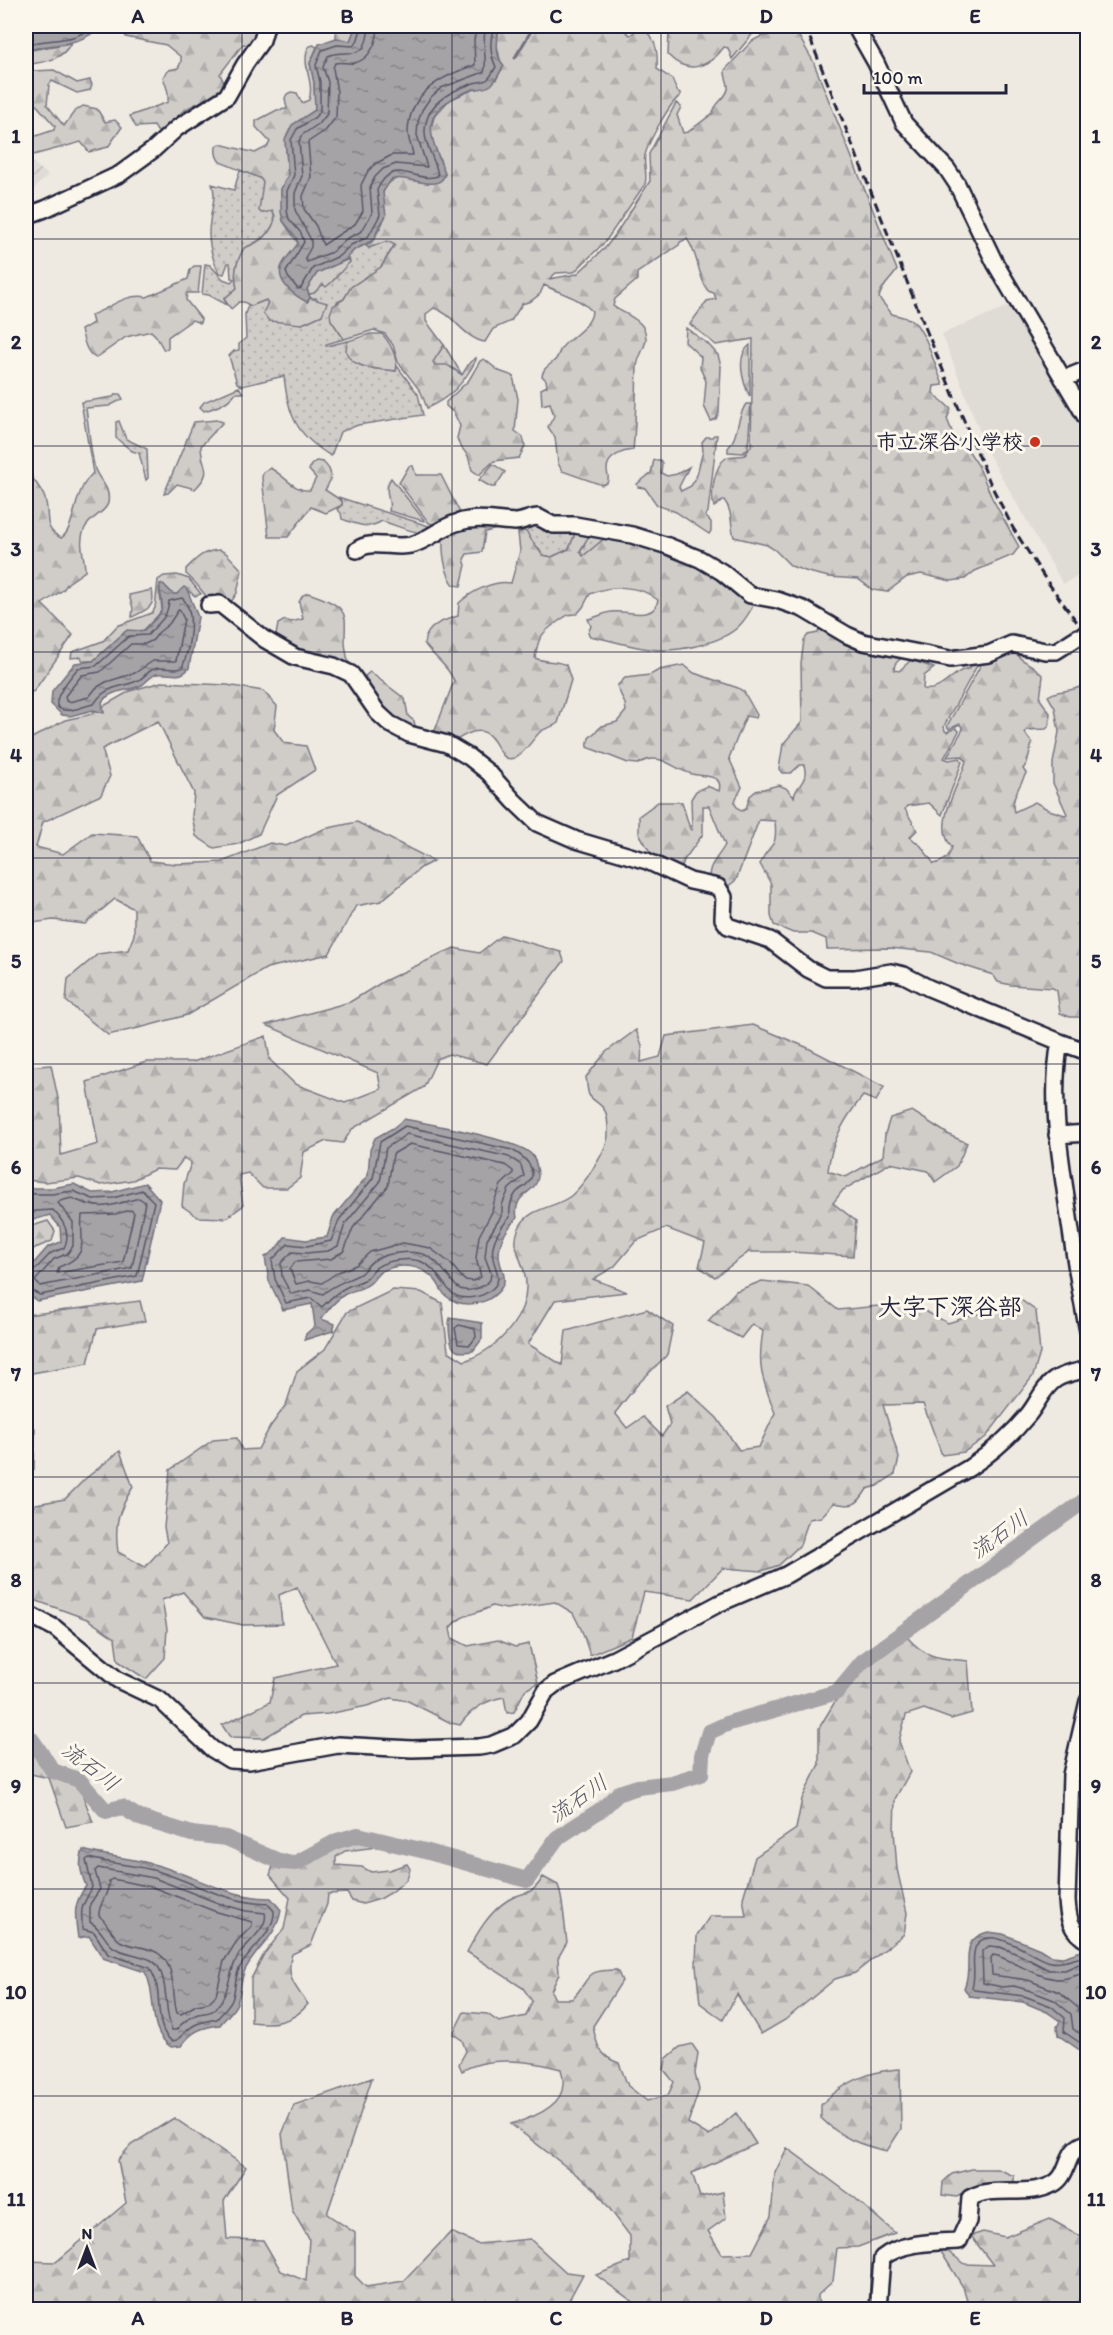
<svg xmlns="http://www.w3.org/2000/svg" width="1113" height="2335" font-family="Itim,'Klee One',sans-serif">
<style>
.built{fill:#dfdbd5}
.industrial{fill:url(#industrial-furrows)}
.grass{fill:url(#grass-dots);stroke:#797882;stroke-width:1.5}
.forest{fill:url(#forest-firs);stroke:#797882;stroke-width:1.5}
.water{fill:url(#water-ripples);stroke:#716f7c;stroke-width:1.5}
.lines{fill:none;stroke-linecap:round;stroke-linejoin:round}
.shore{stroke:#575666;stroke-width:1.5}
.stream{stroke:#716f7c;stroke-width:3}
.river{stroke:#a6a3a7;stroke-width:16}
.minor-casing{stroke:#22223b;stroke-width:20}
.minor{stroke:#fbf7ec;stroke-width:15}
.rail{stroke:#22223b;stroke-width:3;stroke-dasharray:9 4.5;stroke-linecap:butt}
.grid{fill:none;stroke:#22223b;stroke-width:1.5;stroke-opacity:0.55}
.poi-dot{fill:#c8321e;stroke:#fbf7ec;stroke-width:2}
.labels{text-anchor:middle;stroke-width:6;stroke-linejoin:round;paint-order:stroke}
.poi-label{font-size:21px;font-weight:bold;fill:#22223b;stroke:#fbf7ec;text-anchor:end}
.water-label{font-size:22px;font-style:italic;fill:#575666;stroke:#fbf7ec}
.quarter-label{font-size:24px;font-weight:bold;fill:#22223b;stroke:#fbf7ec}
.neatline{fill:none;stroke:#22223b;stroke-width:2}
.grid-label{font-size:20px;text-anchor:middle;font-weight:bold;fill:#22223b}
</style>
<defs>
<pattern id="industrial-furrows" width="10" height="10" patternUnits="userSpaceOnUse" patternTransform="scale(1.5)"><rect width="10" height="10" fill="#dfdbd5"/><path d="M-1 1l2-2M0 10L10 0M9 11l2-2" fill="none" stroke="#bfbcb8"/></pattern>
<pattern id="grass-dots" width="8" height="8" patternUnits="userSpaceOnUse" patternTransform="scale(1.5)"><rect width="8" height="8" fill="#d0cdc9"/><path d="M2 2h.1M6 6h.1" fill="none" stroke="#b2b0ae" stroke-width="1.8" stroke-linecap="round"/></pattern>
<pattern id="forest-firs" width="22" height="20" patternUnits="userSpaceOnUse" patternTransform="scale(1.5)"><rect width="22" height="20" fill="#d0cdc9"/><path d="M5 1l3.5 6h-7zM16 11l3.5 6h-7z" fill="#b2b0ae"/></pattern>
<pattern id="water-ripples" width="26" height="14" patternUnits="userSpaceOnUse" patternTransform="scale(1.5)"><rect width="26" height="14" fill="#a6a3a7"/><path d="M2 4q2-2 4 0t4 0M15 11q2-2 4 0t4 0" fill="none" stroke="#878489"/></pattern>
</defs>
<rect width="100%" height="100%" fill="#eeeae2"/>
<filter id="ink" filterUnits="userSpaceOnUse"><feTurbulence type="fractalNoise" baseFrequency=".0167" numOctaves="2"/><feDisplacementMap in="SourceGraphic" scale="12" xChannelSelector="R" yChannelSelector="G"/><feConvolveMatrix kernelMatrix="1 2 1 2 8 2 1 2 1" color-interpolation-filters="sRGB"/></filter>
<g filter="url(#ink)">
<path class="built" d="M1013 304 1087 431V571L1063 584 988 453 942 334Z"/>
<path class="industrial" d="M26 157 48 175 26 197Z"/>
<path class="grass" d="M240 170 260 178 263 182 262 200 260 205 263 213 273 210 275 222C268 235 258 243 244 248 237 261 233 272 237 288L224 299 227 305 209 295 202 294 205 264 210 265 223 279 231 282 234 279 231 278 230 263H228L224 274 219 273C212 258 207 239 210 222 211 209 217 197 212 184L234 190Z
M387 241 395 244 381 267 351 287 344 299 337 302 331 320 344 339 326 344V346L348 341C345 371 374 368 396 371L397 366 418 394 423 415 358 425 340 432 331 456C296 435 288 415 284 376L242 386 237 383 229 356 234 351 239 350V344L246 338 245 314 248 305 251 306 266 300 268 303 264 313 302 324 322 315 316 298H310L309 294 314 293 323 284 336 278 340 270 350 262 349 259 345 260 354 250 365 245 369 248Z
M444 345 462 375 451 367 435 366 432 362Z
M239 387 243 393H235C229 403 215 408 204 411L200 407 204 402Z
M119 421 126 439 147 449 148 478 146 480 139 453 132 451 116 438V422Z
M338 497 438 529C422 539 399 526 382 521 368 530 356 524 342 519L341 513 337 509 342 505V501Z
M545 523 543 530 549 533 551 527 613 535 583 556 580 552 585 545 575 534 569 549 552 557 542 555 539 549 523 531 518 533 517 528Z"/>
<path class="forest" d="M198 26H264L249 45 243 44 220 74 225 85C216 100 200 100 186 109 179 113 176 120 168 124L169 128 164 134 157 131 154 126 136 127 130 116 168 102V92L163 77 169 70 178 68 181 62V57L166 45 126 37 125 32C137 24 172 30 187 30L195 29Z
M340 26H356L350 41 336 38V32Z
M505 26H619L630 35 638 29C657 32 658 53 657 69L672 79 677 91 680 93V96C670 102 648 143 645 155 643 165 648 174 645 184L605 242 574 272 556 273 549 279 577 274 606 247 615 235 650 181 649 154 676 103 681 107 677 115 683 133 688 132 713 113C715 102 726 99 728 89 729 82 724 77 725 70L752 41 760 37 780 32 798 35 813 61 897 270C891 280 881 286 879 298L892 314 910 319 917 325 926 340 943 385 934 386 933 393 951 409 947 419 953 434 968 450 978 465 992 498 1019 547 1013 555 975 571 965 579 951 581 921 574 907 577 887 592 873 590 858 579 829 577 808 572 791 566 775 550 767 545 734 537C730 524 733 511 724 500L714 507C710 494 714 466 726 458 732 455 738 457 745 455L751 446 753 339 716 345 690 324 707 301 716 299 714 293 708 291C697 275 699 255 687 239L680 242 679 245 637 273V280L615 299 613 306C622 313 637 317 643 327 652 343 638 352 637 367 636 394 636 422 633 450 622 451 607 457 607 469 607 476 610 477 607 483L602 485 562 471 558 463 555 437 548 427 554 416 550 403 542 405 541 389 547 386 546 380 542 376C544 366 550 366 556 359 559 355 559 350 563 346 573 335 591 327 592 311 579 297 561 294 544 285L540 294 531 301 522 304 511 321 493 329 485 342C463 338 454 314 434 308L426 314V321L444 345 433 362 435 365H447L462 375 470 362 476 358V360C464 383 451 397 427 408L421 392 398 362 393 345 385 334 374 330 344 339 331 320 330 314 333 306 344 299 351 287 381 267 395 245 387 241 369 248 365 245 372 242C375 236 380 229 383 222 386 211 382 204 383 194 385 171 428 175 445 174L430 134 434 117 449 100 496 80 502 69 496 41 500 28Z
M680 26 691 27 692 26H759L732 59 728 48 724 47C709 68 687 75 668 55L669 32 671 29 680 30Z
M71 43C60 62 45 61 26 65V51Z
M313 45 317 47 310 63 314 82 315 110 304 118 286 149 288 175 281 189 283 221 298 243 292 254 286 259 307 302 310 298 327 303 322 315 302 324 269 321 263 313 268 303 266 300 251 306 244 302H239L231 309 224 299 237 288C233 272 237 261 244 248 259 243 274 233 275 216L273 211 262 213 259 211 263 182 260 178 220 162C216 157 215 153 216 147L220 144 255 153 267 147 270 142 256 127V121L277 110 287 109 285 98 287 94 291 92 297 93 302 103 309 100C315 81 301 68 308 47Z
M26 68 34 71 54 70 77 83 90 80 92 85 90 90 77 93 52 81 49 85 47 105 64 126 74 112 83 106 97 109 105 122 115 120 122 127 108 147 89 152 81 142 26 157V137L36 136 54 130 55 126 33 101 26 100Z
M349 259 350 262C341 270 336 280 326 287L323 284 314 293 309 294 307 289 317 273Z
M194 266H201L198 293H187L186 300 201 319 200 323 192 320 168 337V348L164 350 156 336 151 331 126 337 96 358C86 354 84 340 81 330L93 323 91 315C111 308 124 293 147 297L188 279 190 270Z
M686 328 708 344 718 355 721 366 719 412 716 419 711 421 704 406 706 381 700 368 701 357 685 342Z
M370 334H382C390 342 399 360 396 371 383 369 349 370 346 350 346 347 347 344 348 341Z
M750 345V397C743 383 735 356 750 345Z
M484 359 499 371 513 376 518 399 515 431 523 437 525 446 519 458 494 461 479 475 472 470 468 456 459 444 457 438 460 426 454 413 446 406V402L469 380 480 361Z
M116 394H120L123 399 109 406 86 408C89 428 90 450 95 469 99 481 111 487 108 503 106 513 89 517 84 530 78 544 85 557 85 571L68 583 63 590 42 604 73 635 34 691 26 695V430L31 447 26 467C31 478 39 485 44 496 52 514 40 527 61 538 76 529 72 492 93 473L81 402 113 397Z
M746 404H751L748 448 743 453 728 452V448C739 436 736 418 746 404Z
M217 420 223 422 201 446C201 468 215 469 195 489L177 484 168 493 164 494 194 422Z
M714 435H717L708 512 705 516 711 522V531L709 534 676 512 657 505 645 488 638 487 637 484 651 473 654 460H660L662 463 661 473 667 476 677 474 689 467 679 487 681 491 691 486 696 478 703 451 702 442 706 437H712Z
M316 461 323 462C334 472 332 479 325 490L342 501V505L326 513 311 507 288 537H269L262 478 263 472 270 468C283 474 294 492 310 490L316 478 309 470 311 465Z
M493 464 505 472 495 487H491L479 480Z
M409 466H413L416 475H441L461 515 441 526 429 523 399 483Z
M391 478 424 520V521L389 511C392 500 382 490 391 478Z
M465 522 502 528 485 532 482 552 467 554 464 559 466 565 461 586 454 585C443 570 442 549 443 531Z
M523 531 527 532C531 542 538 547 542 555L552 557 569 549 575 534 580 531 590 534 580 551 583 556 605 538 613 535 699 560 755 602C751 610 746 619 739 626 721 644 675 653 650 649 630 647 610 640 590 636L588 633 591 626 588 619C596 618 603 613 611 612 626 609 654 623 658 600 638 584 611 585 590 594L583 607 577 614C566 614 565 617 556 623 540 634 538 639 535 658 546 663 556 660 566 665L571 680 558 723C553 727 546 728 541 731 532 739 526 753 514 758 492 766 501 709 455 741L432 738 454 681C448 665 433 657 424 643 427 625 442 621 458 616L459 603C472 591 494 580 511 583L520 551 518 533Z
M220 550 226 553 242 570 237 593 225 611C207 604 201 585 186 574V569C197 558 202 551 220 550Z
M177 575 189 579 201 594 195 596 184 588 177 594H173L164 585 159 588 162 609C158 618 150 621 145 630L125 632 93 661H83L81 657 71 658 72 652 103 641 117 626 152 613 155 608 158 580 164 576Z
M152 590C156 607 147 610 132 617L133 608 129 595Z
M308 593C367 612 334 621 350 667L308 656 297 647 279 639 276 635 278 624 285 620 291 622 303 619 299 602 303 595Z
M820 625 902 657 895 664 894 670 899 671 911 660 934 668 924 676 923 689C943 693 952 670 970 668V658L980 660 944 726 945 731 947 732 956 728 959 731 944 758 949 760 960 758 962 762 942 815 929 803 907 806 905 809 917 830 910 837 921 846 934 864C945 861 949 858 952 847 932 825 959 786 966 761L962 756 947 757 963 729 960 724 949 729 947 726 983 661 1011 646 1021 659 1034 667 1043 676 1040 699 1050 713 1049 726 1046 729 1027 730 1025 733 1032 743 1027 763 1023 769 1026 773C1021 785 1010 799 1014 812L1035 802 1049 810 1065 815 1067 814 1053 783V763L1059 732 1055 708 1048 696C1059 688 1068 694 1084 685L1087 687V1017H1070L1060 1013 1057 991 1053 988 1011 985 998 982 993 975 959 964 931 952 890 948 827 949 826 939 812 933H793L774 925 771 916V884L760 864C769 841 778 852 775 821L759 820 736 880 726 888 710 884C706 865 717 860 725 845L709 806H703V834L684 860 680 873 646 857 650 852 639 833V816L658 802H682L690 829 692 830 691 799 696 791 707 786 719 791C724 773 702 777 692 774 672 769 660 750 638 764L628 763 587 747 589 738 602 726 617 722 626 711 625 704 617 686 625 678 650 675 659 670 684 665 694 673 738 688 744 692 757 715 756 718 746 716 729 758 742 787C738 798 728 802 742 811L746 809 750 796 756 791 767 788 779 785 786 788 794 797C796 784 809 783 804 765H800L791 773H782L779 769 783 744 802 722 801 663 804 640 808 635 818 633Z
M370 672 405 699 408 716 414 721 417 735 385 714 365 676Z
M161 682 227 685 263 691 277 706 274 730 284 743 306 746 315 770 277 795 259 834 238 844 214 848 196 836 192 816 194 793 158 721 102 749 110 776 101 795 43 822 36 847 63 854 92 833 137 836 150 861 176 864 222 862 270 843 286 846 324 829 357 822 434 861 422 867 381 901 356 906 329 954 267 968 187 1015 147 1026 108 1035 66 1001 68 979 98 954 128 950 134 935V909L115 899 85 924 53 920 26 924V752L30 739 65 720 88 715 130 691Z
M502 935 561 952 564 961 487 1064 449 1054 437 1059 424 1087 352 1129 343 1143 326 1141 304 1152 300 1178 287 1188H263L248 1173 239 1175 243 1206 226 1218 198 1217 182 1206 184 1184 191 1163 184 1158 175 1170 155 1169 133 1180 101 1185 79 1178 45 1182 26 1180V1067L51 1065 59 1103 61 1155 98 1144 87 1082 146 1062H193L266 1036 270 1060 295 1084 345 1103 381 1089 378 1073 266 1025 350 1002 384 981 454 948 479 953Z
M753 1025 806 1047 884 1087 876 1101 863 1096C844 1119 831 1142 828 1171L846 1177 883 1156 885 1134 890 1118 912 1111 951 1136 967 1143 957 1166 935 1182 928 1171 890 1163 843 1190 833 1203 856 1221 853 1256 791 1252H749L715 1277 699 1267 705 1243 666 1228 636 1241 614 1267 593 1279 627 1292 555 1300 528 1344 562 1365 566 1331 647 1309 673 1326 667 1355 637 1385 615 1413 627 1428 643 1417 662 1436 670 1424 665 1406 688 1391 717 1418 739 1450 759 1447 775 1413C762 1378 757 1368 763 1331L752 1324 741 1338 708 1321 736 1291 762 1281 808 1286 838 1310 909 1303 948 1323 1021 1300 1036 1311 1040 1353 1033 1376 986 1437 964 1452 942 1455 923 1404 883 1405 899 1458 895 1474 877 1486 867 1489C857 1506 853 1507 834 1503L821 1517 809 1519 800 1545 779 1565 762 1571 723 1568 693 1599 644 1592 632 1637 590 1655 582 1631 573 1613 555 1602 506 1609 492 1606C476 1615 461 1613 450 1628L452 1638 468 1646 498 1640 515 1647 529 1644 538 1683 525 1690 514 1712 507 1713 504 1697C486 1700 471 1709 460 1725L451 1723 408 1701 391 1698 367 1706 328 1714 301 1716 264 1738 230 1737 222 1725 270 1702 275 1678 336 1664 297 1587 279 1595 282 1624 243 1625 205 1617 183 1592 162 1600 167 1629 165 1658 146 1679 118 1661 115 1638 87 1619 26 1597V1515L36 1504 65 1499 85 1479 120 1451 133 1487C118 1511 114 1525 118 1552L145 1567 167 1543 164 1527 170 1470 213 1440 237 1438 242 1450 258 1449 270 1427 286 1405 297 1371 325 1349 347 1312 393 1290 421 1292 442 1303 448 1351 464 1361C499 1349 535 1312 524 1271 520 1256 511 1244 519 1228 529 1206 556 1209 572 1195 584 1184 609 1149 608 1133 608 1127 608 1116 605 1111 602 1104 593 1101 589 1095 587 1090 587 1082 586 1077L606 1052 636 1030 642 1045 641 1062 660 1057 666 1036Z
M48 1221 55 1231 52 1241 26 1252V1228Z
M140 1301 145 1321 97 1329 88 1363 26 1374V1315Z
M26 1426 35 1428 34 1469 26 1483Z
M908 1638C926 1659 941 1658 968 1661L972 1713 951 1719 924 1709 906 1715 899 1741 910 1772 895 1799 894 1830 897 1869 907 1913 904 1934 855 1973 835 1979 785 2020 761 2034 737 1994 723 2020 700 2003 696 1966 697 1935 710 1916H746L743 1898 755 1857 796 1829 802 1799 819 1764V1728L839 1695 865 1663 895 1642Z
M26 1733 35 1738 50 1764 75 1775 93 1822 66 1827 49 1778 26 1773Z
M358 1835 368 1838 377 1847 345 1851 336 1857V1865L362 1867 371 1872 389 1870 407 1864 410 1869 407 1879 392 1892 380 1899 363 1904 352 1901 347 1893 328 1894 327 1904 311 1945 292 1954C285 1976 295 1987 308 2004 293 2023 273 2025 251 2022V1979L264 1954 284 1929 290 1898 270 1875 273 1866 288 1863 314 1849Z
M543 1877 558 1885C564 1903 564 1922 567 1942L558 1958 559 1974 551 1991 555 1999H572C593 1977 582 1970 617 1970L622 1981 593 2026C596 2044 600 2057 619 2063L628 2086 647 2101 668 2095 674 2082 664 2070 666 2059 680 2047 692 2044 698 2053 695 2074 699 2090 688 2123 709 2136 736 2113 756 2144 692 2173 700 2197 723 2192 726 2218 708 2231 722 2254 752 2253 771 2216 775 2173 787 2148 855 2198 895 2233 858 2247 837 2248 833 2281 818 2295 819 2309H619L633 2302 596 2275 630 2262V2236L595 2189 511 2124C529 2119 563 2108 563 2084 564 2079 562 2074 561 2069 533 2061 488 2055 462 2071L459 2064 466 2051 462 2040 453 2034 464 2012 487 2014 499 2022 526 2016 532 2001 523 1988 467 1952C477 1933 489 1912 508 1900 525 1889 530 1899 543 1877Z
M900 2069 901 2129 887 2151C860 2145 841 2138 821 2118V2105C842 2083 870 2070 900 2069Z
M372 2078 327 2214 355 2233V2276L366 2287 404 2281 451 2232 477 2244 530 2239 566 2272 583 2274 564 2309H26V2261L56 2262 126 2203 118 2160 131 2145 174 2118 246 2167 224 2201 227 2239 263 2240 281 2271 306 2281 309 2239 292 2210 282 2134 294 2105Z
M972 2169H998L1014 2176V2185L968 2191 957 2197 942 2195 943 2182 952 2174Z
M1050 2219 1087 2240V2309H970L963 2287 935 2242 965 2264 993 2265 971 2236 983 2232 1005 2237Z"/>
<path class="water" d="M35 26H100C81 48 51 42 26 51V31Z
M356 26H498C499 40 493 53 504 66 499 72 497 80 491 85 484 90 476 88 468 91 417 113 429 131 445 174 439 195 406 173 391 180L383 192 386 216 377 230 375 239 354 250 345 260 317 273 307 289 310 298 307 302C293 295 272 279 284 262 288 255 294 250 298 243L296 237 283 221 281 212V189L288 175 285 139 292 125 315 110 314 83 310 63 319 44 336 38 350 41Z
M160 584 164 585 173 594H177L184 587 187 589 198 617 189 668C180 680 170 672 157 674 151 675 147 682 142 685 129 692 111 689 102 702L104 713 93 710 70 716 62 715 51 704 52 691 75 663 93 661 127 630 143 631C150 623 164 614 162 604 162 597 159 591 160 584Z
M404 1119C428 1124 518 1139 532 1155 536 1160 538 1170 538 1177 536 1195 512 1192 517 1218 507 1229 499 1240 499 1255 499 1270 512 1278 497 1293 484 1306 460 1308 446 1296 442 1293 440 1286 436 1281 423 1265 401 1262 382 1271 376 1274 374 1281 369 1284 363 1289 354 1290 347 1293 336 1299 329 1309 321 1319L335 1324 333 1331 304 1340 306 1334 315 1326 312 1304 283 1310 269 1281 265 1257 275 1250 285 1237 306 1240 327 1237 333 1217 368 1175 370 1150 375 1138 393 1128Z
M145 1183 160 1200 142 1281 37 1301 26 1293V1272L48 1247 61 1242 60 1227 50 1215 26 1222V1188H52L74 1184 92 1193 112 1192Z
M450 1318 482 1323V1339L473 1351C469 1351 461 1353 457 1351 449 1348 448 1325 450 1318Z
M83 1850C108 1857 135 1858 160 1866 198 1878 231 1898 271 1898L281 1910C277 1937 256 1948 245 1970 240 1980 241 1993 237 2003 234 2011 225 2018 220 2025 202 2027 192 2031 181 2046L171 2047C146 2030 158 1995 145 1972L103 1958 89 1936 78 1938C75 1915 72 1906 86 1886 81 1873 78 1864 83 1850Z
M988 1932 1003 1934 1040 1949 1051 1956 1063 1957 1084 1950 1087 1952V2055L1058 2035 1057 2027 1060 2021 1047 2012 1023 2002 969 1996 964 1988C975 1965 956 1940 988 1932Z"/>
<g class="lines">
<path class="shore" d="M362 26 357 42 353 46 337 45 322 50 316 65 320 82V112L314 118 297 129 291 140 294 175 287 191V211L289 219 301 233 304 242 286 272 288 277 298 289 301 288 313 268 339 256 351 245 368 237 380 215 377 190C394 154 414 184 438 176 437 161 424 146 425 131 426 104 448 92 471 84 477 81 483 83 488 79 492 75 493 71 496 67 489 52 490 40 494 26
M369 26C366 66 348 47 328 56L323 67 328 82 327 114 320 123 302 135 299 141 302 176 295 193V210L311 240V247L305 258 307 262 332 252 346 239 362 231 372 213 370 187 375 177 383 169 396 164 427 167 417 135 418 122 422 110 430 98 441 88 484 72C488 64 481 41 486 26
M378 26C378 41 370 60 354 63 347 64 341 61 335 63L333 68 337 92 336 117 326 130 308 142 311 177 303 196 304 209 316 226 323 245 355 224 363 211 361 185 368 171 375 164 392 155H413C412 147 408 140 408 132 409 92 442 76 475 65L474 40 477 26
M26 45C46 38 77 43 92 26
M182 598C197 611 189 651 182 668 173 671 163 666 154 669 148 671 144 677 139 680 120 689 107 684 94 704 87 705 79 709 71 710 38 714 72 675 78 668L96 666 129 636 148 635C159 621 167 620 169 601Z
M179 609 184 619 176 661H153L135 673 106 682 96 688 89 697 69 702 66 701 65 696 82 675 100 672 131 644H145L153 640 159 632 169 624Z
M405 1126 512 1150C523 1156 541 1170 527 1184 524 1188 519 1189 516 1193 510 1201 509 1208 510 1217 500 1228 490 1243 493 1258 495 1270 503 1278 493 1288 483 1298 461 1302 451 1292 441 1282 436 1268 422 1262 411 1257 387 1260 377 1267 372 1270 369 1277 364 1280 359 1283 352 1284 347 1287 336 1292 330 1299 322 1307L311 1298 286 1303 275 1279 272 1260 288 1244 307 1246 331 1241 339 1220 373 1178 380 1142Z
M407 1134 509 1157 521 1165 524 1176 509 1189 502 1205V1215L487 1239 485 1257 491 1273 490 1280C483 1288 465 1295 456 1286 446 1275 439 1260 423 1254 409 1250 385 1253 373 1261 368 1264 365 1270 360 1274 347 1281 334 1284 323 1294L310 1290 291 1294 282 1277 281 1263 292 1252 306 1253 328 1251 338 1246 345 1224 380 1182 386 1148Z
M410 1144 505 1165 513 1171V1174L501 1185 494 1202 492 1212 479 1236 476 1258 481 1277 473 1281 464 1280 450 1263 430 1248 403 1243 370 1252 356 1265 338 1272 322 1283 310 1281 296 1284 290 1269 295 1262 331 1259 344 1251 353 1228 388 1186 393 1154Z
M26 1194H52L73 1191 93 1199 113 1198 142 1190 154 1202 137 1276 40 1295 26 1288
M72 1198C100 1212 110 1206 139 1198L145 1202 132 1268 40 1286 35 1281 54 1259 67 1254 73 1246V1222L58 1203 60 1201Z
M131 1210 134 1213 123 1262 57 1273 59 1267C92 1254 79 1242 82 1215L115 1214Z
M26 1216 36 1211 53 1210C63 1220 72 1233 64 1248L51 1253 32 1273 26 1275
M459 1325 475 1329 476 1337 470 1345 458 1344 455 1328Z
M89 1858C111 1864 135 1865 157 1871 196 1883 226 1903 268 1904L274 1911C275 1933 250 1949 240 1967 234 1977 236 1990 232 2000 229 2007 222 2013 217 2019 195 2023 193 2024 177 2040L172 2041C155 2030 161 1999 156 1982 155 1977 152 1973 150 1968L108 1954 94 1932 83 1929C79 1904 84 1906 92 1887L86 1860Z
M98 1868 154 1878 218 1903 246 1911 265 1913C269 1927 247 1943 239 1954 227 1974 231 1993 215 2009 210 2014 205 2012 198 2014 190 2017 181 2024 176 2030H172C163 2011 170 1970 151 1960 139 1954 125 1954 115 1948 105 1943 103 1929 90 1922V1904L100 1889 95 1871Z
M112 1879 152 1887 214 1911 252 1922V1926L237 1941 224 1961 216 1995 208 2003 196 2005 181 2014 177 2013C171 1993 178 1960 152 1950 142 1947 129 1946 120 1941 111 1935 108 1922 99 1916 98 1903 109 1896 109 1881Z
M1088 1957C1075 1956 1065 1965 1051 1962 1036 1960 989 1921 976 1946 970 1957 977 1974 972 1987L974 1990 1024 1996 1051 2006 1065 2018 1064 2032 1088 2048
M1088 1964H1079L1065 1970H1049L1020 1955 1000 1947 989 1946 982 1951 983 1983 1002 1987 1014 1986 1028 1990 1054 2000 1071 2014 1073 2029 1088 2039
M1088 1973C1078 1973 1070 1979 1060 1979 1040 1979 1017 1963 998 1956L993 1955 991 1958 992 1975 1028 1980 1059 1992 1077 2007 1082 2024 1088 2028"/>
<path class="stream" d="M515 58 534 26"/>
<path class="river" d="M26 1734 32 1740 53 1771 79 1780 106 1811 122 1807 140 1818 192 1834 226 1838 281 1862 296 1863 337 1841 358 1835 425 1851 527 1880 557 1838 602 1809 619 1793 638 1787 672 1783 701 1774 702 1755 709 1732 729 1723 837 1692 862 1662 1088 1498"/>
<defs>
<path id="minor" d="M855 26 876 63 904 123 947 169 957 184 995 263 1088 421
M26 216 45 209 120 174 153 150 177 128 227 96 245 64 262 40 266 26
M1063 379 1088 369
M357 550C371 539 393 549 411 545 427 541 440 528 456 523 477 516 495 521 515 522 523 522 530 517 538 517L553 525H575L632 535 668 546 700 559 722 572 750 595 777 600 803 609 847 635 863 642 950 659 989 654 1012 644 1045 651H1056L1078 637 1088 636
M209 605 220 604 264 639 295 657 334 666 351 674 378 713 390 724 409 734 447 744 469 757 489 773 514 801 537 823 576 840 647 861 690 881 718 887 724 897 723 919 728 926 770 940 808 969 826 978H855L891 972 904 975 929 988 1060 1042 1082 1050 1088 1049
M1060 1042C1050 1095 1059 1150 1067 1203 1073 1246 1079 1288 1088 1331
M1057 1135 1088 1133
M26 1613 55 1628 118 1680 160 1700 212 1749 230 1760 249 1761 338 1745 412 1749 479 1747 491 1745 515 1735 529 1721 546 1691 555 1684 614 1659 720 1603 786 1575 969 1468C991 1453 1011 1436 1028 1415 1038 1403 1043 1387 1056 1379 1066 1373 1077 1372 1088 1369
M1088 1701 1071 1775 1067 1900C1068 1917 1070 1932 1088 1941
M878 2309 882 2258C901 2242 935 2242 959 2241L968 2221 970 2198C994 2184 1027 2198 1053 2184 1071 2175 1064 2147 1088 2143"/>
</defs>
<use href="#minor" class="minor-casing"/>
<use href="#minor" class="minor"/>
<path class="rail" d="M805 26 927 332 991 485 1013 528 1046 580 1088 637"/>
</g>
</g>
<path class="grid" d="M242 26V2310M452 26V2310M661 26V2310M871 26V2310M26 239H1088M26 446H1088M26 652H1088M26 858H1088M26 1064H1088M26 1271H1088M26 1477H1088M26 1683H1088M26 1889H1088M26 2096H1088"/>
<circle class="poi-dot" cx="1035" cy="442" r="6"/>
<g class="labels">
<g class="poi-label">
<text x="1023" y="449">市立深谷小学校</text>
</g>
<g class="water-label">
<text transform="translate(999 1534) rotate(-36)" y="8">流石川</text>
<text transform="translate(91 1766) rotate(38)" y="8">流石川</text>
<text transform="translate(578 1798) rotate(-35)" y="8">流石川</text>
</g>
<g class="quarter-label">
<text x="950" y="1315">大字下深谷部</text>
</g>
</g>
<rect width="1113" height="2335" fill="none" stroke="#fbf7ec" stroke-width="66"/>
<g transform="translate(87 2248)" stroke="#fbf7ec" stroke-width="4.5" paint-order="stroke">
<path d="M0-4.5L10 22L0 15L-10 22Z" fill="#22223b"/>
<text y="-9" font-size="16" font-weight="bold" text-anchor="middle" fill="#22223b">N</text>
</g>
<path d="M864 84v9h142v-9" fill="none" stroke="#22223b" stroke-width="3"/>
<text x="873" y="84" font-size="18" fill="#22223b" stroke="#fbf7ec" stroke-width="4.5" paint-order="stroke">100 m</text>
<rect x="33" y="33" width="1047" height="2269" class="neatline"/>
<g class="grid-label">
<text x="138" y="23">A</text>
<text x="347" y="23">B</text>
<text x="556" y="23">C</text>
<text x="766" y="23">D</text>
<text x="975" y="23">E</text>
<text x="16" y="143">1</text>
<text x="1096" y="143">1</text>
<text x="16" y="349">2</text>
<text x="1096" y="349">2</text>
<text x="16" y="556">3</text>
<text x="1096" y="556">3</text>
<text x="16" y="762">4</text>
<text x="1096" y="762">4</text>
<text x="16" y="968">5</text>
<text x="1096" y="968">5</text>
<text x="16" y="1174">6</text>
<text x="1096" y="1174">6</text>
<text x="16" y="1381">7</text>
<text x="1096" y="1381">7</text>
<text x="16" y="1587">8</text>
<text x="1096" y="1587">8</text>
<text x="16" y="1793">9</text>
<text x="1096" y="1793">9</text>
<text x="16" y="1999">10</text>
<text x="1096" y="1999">10</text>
<text x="16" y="2206">11</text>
<text x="1096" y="2206">11</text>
<text x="138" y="2325">A</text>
<text x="347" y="2325">B</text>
<text x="556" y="2325">C</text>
<text x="766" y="2325">D</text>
<text x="975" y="2325">E</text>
</g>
</svg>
